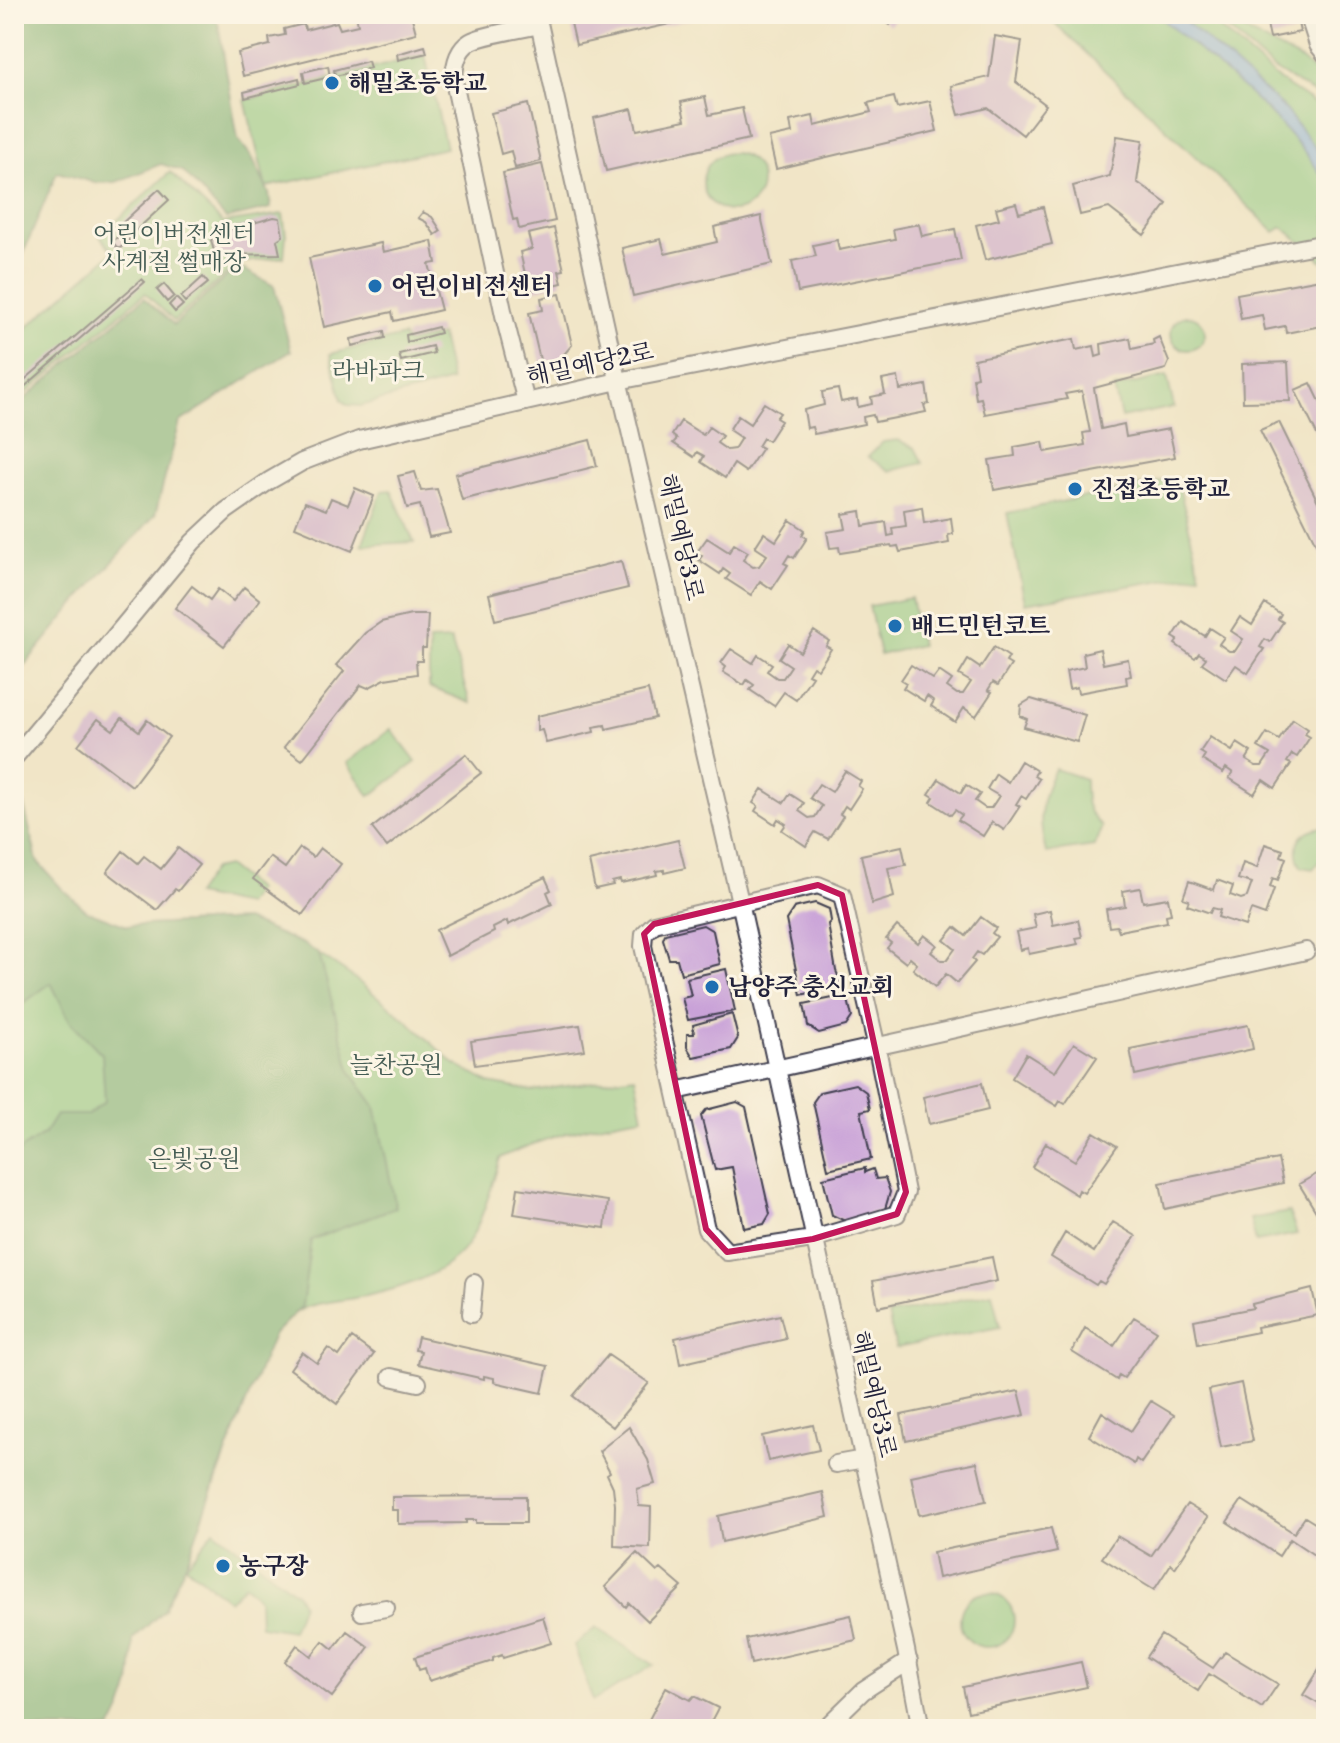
<svg xmlns="http://www.w3.org/2000/svg" width="1340" height="1743" font-family="'Libre Bodoni','Noto Serif KR',serif">
<style>
.green{fill:#85c882;stroke:#54755e;stroke-width:2}
.forest{fill:#6cac70;stroke:#476756;stroke-width:2}
.water{fill:#7babe5;stroke:#4e6690;stroke-width:2}
.building{fill:#c59bd7}
.lines{fill:none;stroke-linecap:round;stroke-linejoin:round}
.minor-casing{stroke:#413f50;stroke-width:20}
.minor{stroke:#fff;stroke-width:16}
.marked{fill:none;stroke:#c2185b;stroke-width:6;stroke-linejoin:round}
.poi-dot{fill:#1f6fb2;stroke:#fcf5e5;stroke-width:3}
.labels{text-anchor:middle;stroke-width:6;stroke-linejoin:round;paint-order:stroke}
.poi-label{font-size:24px;font-weight:bold;fill:#22223b;stroke:#fcf5e5;text-anchor:start}
.park-label{font-size:24px;fill:#455c54;stroke:#fcf5e5}
.street-label{font-size:24px;fill:#22223b;stroke:#fcf5e5}
</style>
<rect width="100%" height="100%" fill="#fcf5e5"/>
<filter id="ink" filterUnits="userSpaceOnUse"><feTurbulence type="fractalNoise" baseFrequency=".0125" numOctaves="2"/><feDisplacementMap in="SourceGraphic" scale="16" xChannelSelector="R" yChannelSelector="G"/><feConvolveMatrix kernelMatrix="1 2 1 2 8 2 1 2 1" color-interpolation-filters="sRGB"/></filter>
<filter id="wash" filterUnits="userSpaceOnUse"><feTurbulence type="fractalNoise" baseFrequency=".006" numOctaves="4" result="noise"/><feDisplacementMap in="SourceGraphic" scale="32" xChannelSelector="R" yChannelSelector="G"/><feGaussianBlur stdDeviation="1.8" result="paint"/><feColorMatrix in="noise" values="0 0 0 0 0 0 0 0 0 0 0 0 0 0 0 0 0 1.4 0 .05"/><feComposite in="paint" operator="in"/></filter>
<g filter="url(#wash)">
<rect width="100%" height="100%" fill="#f1e5c7"/>
<path class="green" d="M1045 14H1203L1280 81 1326 111V264L1283 227 1275 232Z
M1211 14H1227L1249 33 1303 61 1326 84 1324 99 1273 69Z
M425 55 446 148 266 187 245 100Z
M703 182a29 29 0 1 1 58 0a29 29 0 1 1-58 0Z
M170 172 223 223 283 214 286 235 284 257 238 263 174 321 145 293 14 403V339L113 252 100 236Z
M1171 333a17 17 0 1 1 34 0a17 17 0 1 1-34 0Z
M441 335 451 381 361 406 348 405 342 400 330 354 403 336 407 343Z
M1167 376 1174 407 1121 418 1114 388Z
M898 440 915 448 923 463 890 471 868 457 883 442Z
M1177 478 1200 574 1025 603 1007 513Z
M391 490 414 542 362 545 382 491Z
M911 598 921 645 880 655 869 606Z
M451 640 470 703 429 687V641Z
M391 729 416 762 370 796 347 763Z
M1055 769 1085 779C1085 801 1085 811 1102 827L1094 846 1046 853C1038 820 1039 799 1055 769Z
M18 780 37 861 62 889 87 911 127 926 245 920 303 944 350 975 407 1020 453 1063 489 1083 532 1091 635 1076 643 1117C593 1124 546 1136 500 1158 493 1183 480 1229 464 1249 439 1279 387 1293 349 1299 314 1304 298 1303 275 1333 264 1348 252 1388 244 1407 218 1475 195 1544 163 1611L14 1613V785Z
M1326 827 1325 854 1313 869 1301 867C1290 844 1301 828 1326 827Z
M227 866 257 890 246 905 195 895 213 869Z
M1289 1212 1297 1234 1256 1242 1250 1219Z
M992 1293 1000 1327 896 1348 888 1315Z
M214 1530 296 1593 302 1604 292 1631 260 1626 259 1599 245 1584 229 1601 186 1566Z
M960 1620a27 27 0 1 1 54 0a27 27 0 1 1-54 0Z
M596 1628 654 1665 593 1701 574 1645Z"/>
<path class="forest" d="M14 14H206L218 22 238 139 252 157 269 193 271 208 226 219 183 171 161 164 116 182 96 183 57 172 14 276Z
M238 266 274 286 291 351 180 422 155 515 75 604 14 678V408L144 298 174 325Z
M18 780 37 861 62 889 87 911 127 926 245 920 303 944 319 954 351 1072 375 1106 396 1207 311 1240 302 1306 273 1335 217 1476 188 1559 163 1611 133 1639C133 1677 131 1696 111 1729H14V1154L44 1134 56 1115H88L105 1101 102 1054 70 1021 51 983 14 1010V785Z"/>
<path class="water" d="M1156 14H1177L1282 106 1326 161V182C1283 114 1216 66 1156 14Z"/>
<g id="blocks">
<path class="building" d="M356 14H386L387 17 411 14 416 33 243 76 238 53 270 45 269 38 285 35 284 29 304 24 305 30 337 22 340 29 358 25Z
M569 14H710V15L576 45Z
M875 14H899L890 25Z
M1296 14 1300 32 1270 38 1265 15Z
M995 36 1022 41 1016 82 1046 105 1023 135 988 108 959 115 951 86 989 77Z
M425 46 427 53 398 60 397 54Z
M368 61 370 68 335 76 334 70Z
M328 66 330 77 305 83 303 72Z
M299 78 300 84 245 98 244 92Z
M705 97 709 115 742 108 749 139 606 171 594 118 632 109 637 130 685 120 681 102Z
M894 97 897 108 930 101 937 131 776 169 769 138 792 133 790 121 813 116 815 126 871 112 868 103Z
M528 104 541 161 515 168 511 151 501 154 491 113Z
M1117 136 1143 140 1137 182 1167 204 1144 235 1109 208 1080 215 1073 186 1110 176Z
M542 164 555 221 519 229 517 219 513 220 503 173Z
M159 189 169 200 130 236 120 225Z
M1016 203 1019 213 1043 207 1052 244 985 260 976 225 999 219 996 208Z
M423 212 432 217 438 226 441 231 435 235 426 222 418 218Z
M761 216 772 264 633 296 622 248 661 239 665 254 717 242 714 227Z
M274 217 280 218 283 236 277 240 280 254 215 255 211 240 226 231Z
M919 224 922 236 955 229 961 260 798 292 792 261 816 256 813 245 837 240 839 250 895 239 893 229Z
M554 228 564 270 559 271 562 283 529 291 520 252 532 249 528 234Z
M123 232 130 239 119 249 112 242Z
M432 241 436 263 429 264 441 310 394 321 392 312 324 327 309 258 381 243 383 252Z
M203 277 208 283 185 302 181 297Z
M1326 278V325L1286 333 1285 326 1265 330 1262 315 1241 319 1237 294Z
M142 279 145 282 14 396V389Z
M164 284 174 296 167 302 157 290Z
M560 294 572 345 560 359 541 364 529 313 543 310 541 298Z
M176 298 183 305 175 312 169 305Z
M438 327 440 333 407 342 406 335Z
M384 331 385 338 352 346 351 339Z
M1159 337 1169 362 1166 369 1094 388 1101 429 1124 424 1126 437 1169 429 1175 457 994 490 989 460 1015 456 1014 447 1043 442 1045 452 1085 445 1083 433 1090 432 1082 391 1065 394 1067 399 985 414 981 398 976 399 973 378 977 377 974 359 1074 339 1076 350 1094 346 1096 357 1102 355 1101 344 1130 338 1132 349 1154 344 1153 340Z
M432 346 434 353 401 361 399 354Z
M1288 362 1290 401 1243 402 1242 364Z
M898 377 900 390 926 385 929 404 924 405 926 412 875 422 873 415 863 417 864 424 814 434 812 427 807 428 804 410 824 405 822 392 838 389 841 402 857 399 858 407 872 404 871 397 885 394 882 380Z
M1311 383 1326 414V453L1295 390Z
M764 403 780 413 776 418 781 421 768 441 763 438 758 446 762 448 746 472 734 464 725 478 701 462 704 456 697 452 694 457 673 443 677 439 672 435 681 421 703 435 709 427 722 436 717 443 727 450 734 449 741 438 729 430 738 416 750 424Z
M1279 422 1326 518V554L1322 556 1260 430Z
M590 440 597 466 462 500 455 474Z
M415 472 421 491 437 489 450 533 429 537 420 505 407 508 398 476Z
M355 488 374 496 352 551 295 527 305 502 326 510 331 498 348 505Z
M922 507 924 523 951 518 953 534 948 535 949 543 900 552 898 546 892 547 891 545 840 553 839 547 830 548 827 532 846 529 843 514 861 511 863 526 886 522 888 536 893 535 892 528 906 526 904 510Z
M790 520 805 530 802 535 807 538 794 558 789 555 784 563 788 565 772 589 760 581 751 595 726 579 730 574 723 569 720 574 699 560 702 556 697 552 707 538 729 552 734 544 748 552 743 560 753 567 759 566 767 555 755 547 764 533 776 541Z
M621 561 628 588 495 620 489 594Z
M192 586 210 600 218 589 233 601 244 587 260 600 224 646 175 608Z
M1265 604 1281 614 1278 619 1283 622 1270 642 1265 639 1260 647 1264 649 1248 673 1236 665 1226 679 1202 663 1206 658 1199 653 1195 658 1175 644 1178 640 1173 637 1183 622 1205 636 1210 628 1224 637 1219 644 1229 651H1235L1243 639 1231 631 1240 617 1252 625Z
M411 615H428L426 648H422V661H416L417 674 385 679 368 688 361 685 302 760 284 747 344 671 336 665 365 633 381 622Z
M814 631 829 641 826 646 831 649 818 669 813 666 808 674 812 676 796 700 784 692 774 706 750 690 754 685 747 680 744 685 723 672 726 667 721 663 731 649 753 663 758 655 772 664 767 671 777 678H783L791 666 779 658 788 644 800 652Z
M994 647 1009 657 1006 662 1011 665 998 685 993 682 988 690 992 692 976 716 964 708 955 722 931 706 934 701 927 696 924 701 903 688 906 683 901 680 911 665 933 679 939 671 952 680 947 687 957 694H963L971 682 959 675 968 660 980 668Z
M1100 649 1103 664 1128 659 1131 676 1126 677 1127 684 1078 693 1077 687 1069 689 1066 671 1085 667 1083 653Z
M648 690 655 718 606 729 605 725 593 727 594 732 546 743 542 730 537 731V716Z
M1031 699 1085 715 1077 742 1024 727 1027 719 1020 716 1021 705Z
M122 718 139 731 147 720 169 737 132 786 78 745 98 719 113 730Z
M1293 719 1308 729 1305 734 1310 737 1297 757 1292 754 1287 762 1291 764 1275 788 1263 780 1254 794 1229 778 1233 773 1226 768 1223 773 1202 760 1205 755 1200 752 1210 737 1232 751 1237 743 1251 752 1246 760 1256 766H1262L1270 754 1258 747 1267 733 1279 740Z
M466 754 481 773 387 847 372 828Z
M1021 761 1037 771 1034 776 1039 779 1026 799 1021 796 1016 804 1020 806 1004 830 992 822 983 836 958 820 962 815 955 810 951 815 931 802 934 797 929 794 939 779 961 793 966 785 980 794 975 801 985 808H991L999 796 987 789 996 774 1008 782Z
M845 771 861 781 858 786 862 789 849 809 845 806 840 814 843 816 828 839 815 832 806 846 782 830 786 824 778 819 775 824 755 811 758 806 753 803 762 789 784 803 790 794 804 803 799 811 809 818 815 817 822 806 810 798 819 784 832 792Z
M678 840 685 868 664 873V870L656 871 657 875 621 883 620 880 612 882 613 885 595 889 589 861Z
M1265 844 1283 850 1281 856 1286 858 1278 880 1273 878 1270 887 1274 889 1265 915 1251 910 1245 926 1218 917 1220 910 1212 908 1210 913 1187 905 1189 900 1183 898 1189 881 1214 890 1217 880 1233 886 1230 895 1241 899 1247 897 1252 883 1238 879 1243 863 1257 868Z
M902 846 906 865 888 868 894 897 872 904 861 855Z
M178 848 199 865 178 891 175 889 157 910 107 872 123 851 138 863 144 856 161 869Z
M300 848 313 857 320 848 341 864 302 915 253 879 270 857 285 868Z
M545 877 551 890 547 892 552 904 508 925 507 921 493 928 494 932 447 956 436 930Z
M1140 888 1143 902 1168 898 1171 914 1166 915 1167 922 1119 931 1117 926 1109 927 1106 909 1125 906 1123 891Z
M815 903 829 909 831 921 828 924 836 971 842 985 801 995 786 920 794 908Z
M1050 910 1053 925 1078 920 1082 937 1076 938 1078 944 1029 954 1028 948 1020 950 1016 932 1036 928 1033 914Z
M981 917 996 928 992 933 997 937 982 955 977 952 972 959 975 962 957 983 946 974 935 987 913 969 917 964 910 958 906 963 887 948 891 943 886 939 897 926 918 943 924 935 937 945 931 952 941 960H947L955 949 944 940 955 927 966 936Z
M703 925 713 931 720 964 681 974 677 959H669L663 939 665 934Z
M726 969 735 1011 688 1020 682 998 691 996 687 978Z
M847 995 852 1017 846 1026 819 1033 808 1026 804 1004Z
M732 1014 738 1038 731 1049 693 1057 687 1047V1034H694L693 1025Z
M580 1025 585 1050 475 1065 471 1041Z
M1248 1025 1253 1049 1135 1075 1130 1049Z
M1074 1043 1097 1057 1065 1104 1060 1101 1057 1106 1012 1078 1026 1054 1055 1072Z
M982 1083 988 1110 929 1124 923 1097Z
M855 1084 866 1092 870 1109 861 1111 871 1159 828 1169 813 1102 820 1092Z
M737 1102 746 1107 770 1214 764 1224 744 1228 732 1167 715 1170 701 1116 706 1110Z
M1094 1132 1117 1146 1084 1193 1079 1190 1077 1195 1032 1167 1046 1143 1075 1161Z
M1278 1159 1283 1183 1165 1209 1160 1183Z
M865 1168V1172L873 1169 876 1179 885 1178 890 1192 885 1209 845 1221 832 1215 823 1178Z
M1324 1170 1326 1173V1228L1299 1184Z
M518 1188 608 1201 605 1228 514 1214Z
M1113 1222 1136 1236 1104 1284 1099 1281 1096 1285 1051 1257 1065 1233 1094 1252Z
M992 1257 997 1281 878 1307 873 1281Z
M1312 1289 1318 1315 1257 1327 1258 1332 1198 1344 1194 1320 1253 1308 1252 1304Z
M780 1315 786 1339 680 1364 675 1338Z
M1134 1317 1157 1331 1124 1378 1119 1375 1117 1380 1072 1352 1085 1328 1114 1346Z
M418 1337 548 1366 542 1393 494 1382V1378L484 1376V1379L418 1364 421 1351 415 1350Z
M352 1338 374 1354 337 1404 290 1369 302 1352 317 1363 328 1348 339 1356Z
M608 1355 649 1383 613 1427 573 1396Z
M1241 1383 1253 1441 1221 1447 1209 1390Z
M1019 1391 1025 1415 906 1441 901 1415Z
M1151 1401 1174 1415 1141 1463 1136 1459 1134 1464 1089 1436 1102 1412 1131 1431Z
M813 1425 819 1450 768 1461 762 1436Z
M629 1427 648 1460 655 1484 637 1489 639 1506 651 1507 650 1548 614 1546 615 1505 613 1487 607 1474 610 1472 599 1451Z
M977 1462 986 1501 919 1515 911 1476Z
M823 1492 828 1517 722 1542 718 1516Z
M526 1496V1523H476V1520H466V1523L398 1524V1510H392V1497Z
M1242 1500 1294 1533 1305 1517 1326 1530V1563L1290 1539 1279 1556 1227 1522Z
M1187 1504 1208 1517 1175 1568 1171 1564 1154 1590 1102 1558 1117 1536 1151 1556Z
M1051 1528 1057 1552 938 1578 933 1552Z
M637 1553 657 1572 661 1569 682 1587 648 1621 629 1603 626 1607 605 1587Z
M851 1615 856 1640 751 1664 746 1639Z
M543 1617 551 1643 503 1658 502 1655 493 1658V1661L429 1681 425 1668 419 1670 415 1657Z
M347 1631 369 1647 332 1697 285 1662 297 1645 311 1656 323 1641 333 1649Z
M1161 1635 1213 1668 1225 1652 1278 1684 1262 1708 1209 1674 1198 1691 1146 1657Z
M1326 1659V1708L1303 1695Z
M1081 1662 1087 1687 968 1712 963 1687Z
M666 1687 690 1700 694 1696 718 1708 707 1729H644Z"/>
</g>
</g>
<g filter="url(#ink)">
<use href="#blocks" fill-opacity="0" stroke="#413f50" stroke-width="2"/>
<g class="lines">
<defs>
<path id="minor" d="M537 14 609 341 740 902 906 1650 921 1729
M1308 14 1318 45 1326 55
M526 402 505 320 454 81C454 67 457 50 470 42 481 35 524 29 539 25
M14 758 193 542 226 511 269 481 302 462 359 440 618 381 1326 243
M818 885 842 895 877 1048 906 1192 897 1214 813 1239 727 1252 706 1229 643 946 644 934 654 924Z
M676 1091 1306 951
M471 1314 474 1283
M391 1377 418 1383
M836 1464 864 1459
M362 1612 386 1608
M824 1729 863 1691 909 1661"/>
</defs>
<use href="#minor" class="minor-casing"/>
<use href="#minor" class="minor"/>
</g>
</g>
<path d="M0 0H1340V1743H0ZM818 885 842 895 906 1192 897 1214 813 1239 727 1252 706 1229 644 934 654 924Z" fill="#f1e5c7" fill-opacity=".55" fill-rule="evenodd"/>
<path class="marked" d="M818 885 842 895 906 1192 897 1214 813 1239 727 1252 706 1229 644 934 654 924Z"/>
<g class="poi-dot">
<circle cx="332" cy="83" r="8"/>
<circle cx="375" cy="286" r="8"/>
<circle cx="1075" cy="489" r="8"/>
<circle cx="895" cy="626" r="8"/>
<circle cx="712" cy="987" r="8"/>
<circle cx="223" cy="1566" r="8"/>
</g>
<g class="labels">
<g class="poi-label">
<text x="348" y="91">해밀초등학교</text>
<text x="391" y="294">어린이비전센터</text>
<text x="1091" y="497">진접초등학교</text>
<text x="911" y="634">배드민턴코트</text>
<text x="728" y="995">남양주 충신교회</text>
<text x="239" y="1574">농구장</text>
</g>
<g class="park-label">
<text x="174" y="242">어린이버전센터<tspan x="174" dy="28">사계절 썰매장</tspan></text>
<text x="378" y="379">라바파크</text>
<text x="396" y="1073">늘찬공원</text>
<text x="194" y="1167">은빛공원</text>
</g>
<g class="street-label">
<text transform="translate(590 364) rotate(-12)" y="8">해밀예당2로</text>
<text transform="translate(681 537) rotate(77)" y="8">해밀예당3로</text>
<text transform="translate(874 1394) rotate(77)" y="8">해밀예당3로</text>
</g>
</g>
<rect width="1340" height="1743" fill="none" stroke="#fcf5e5" stroke-width="48"/>
</svg>
